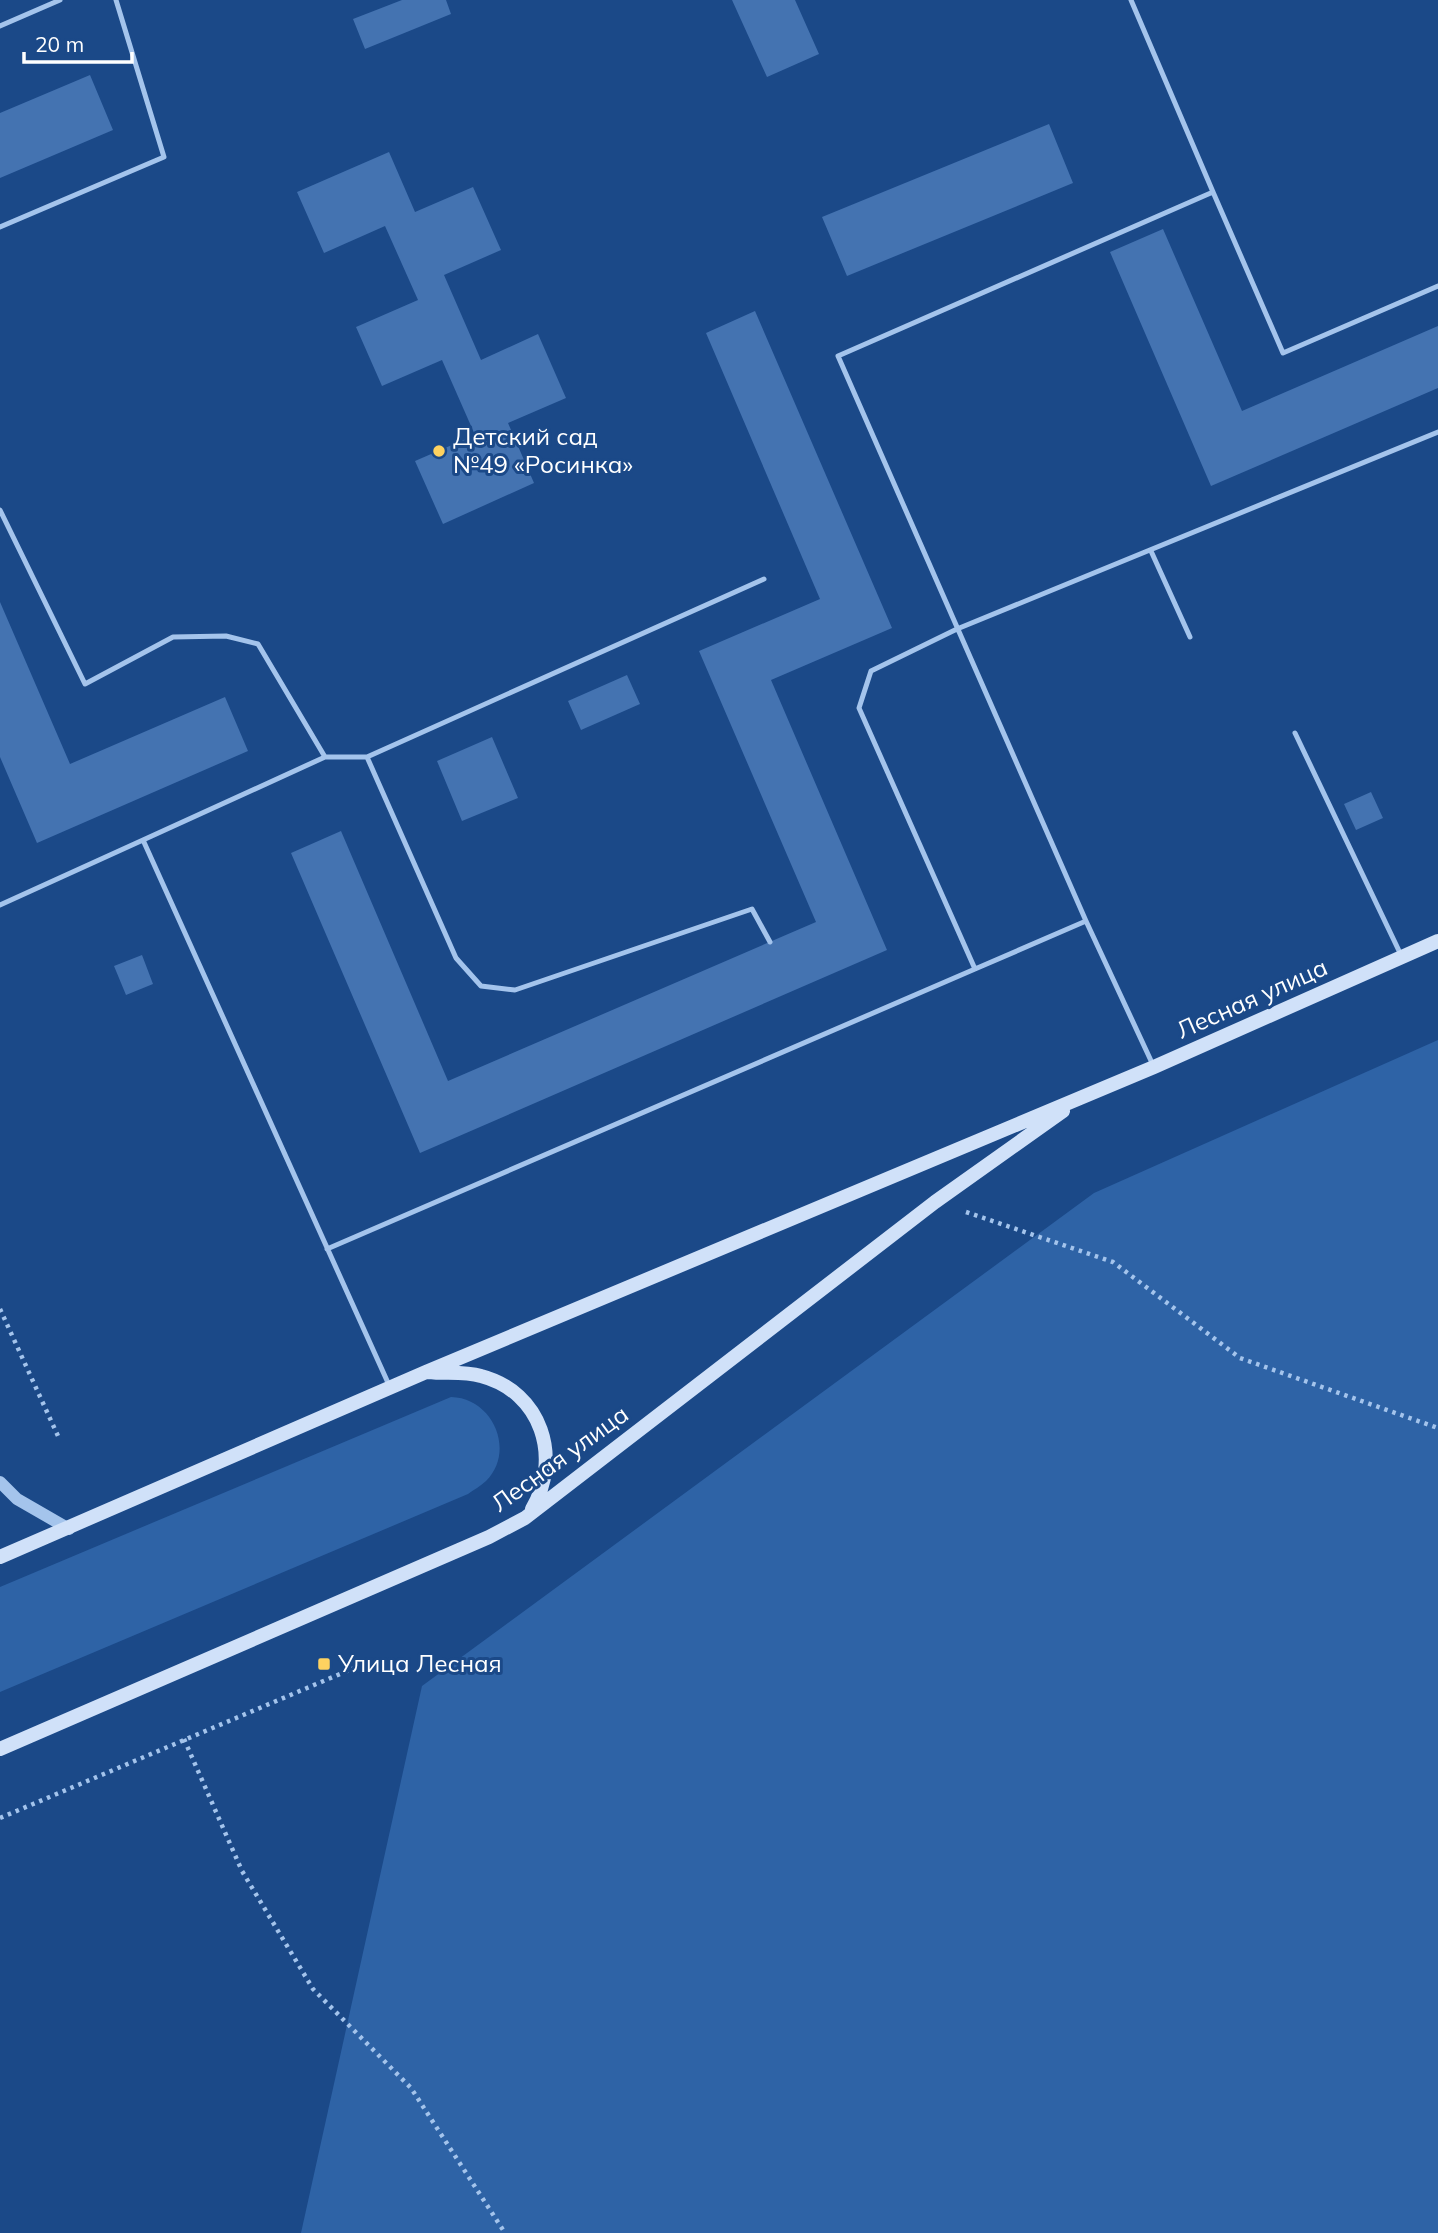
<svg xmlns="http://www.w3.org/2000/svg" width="1438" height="2233" font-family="Mulish,sans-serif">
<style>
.green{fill:#2e63a6}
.building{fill:#4473b1}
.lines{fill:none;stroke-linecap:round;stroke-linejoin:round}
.path{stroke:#a4c4ec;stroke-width:4.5;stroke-dasharray:3.5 5;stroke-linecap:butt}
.service{stroke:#a4c4ec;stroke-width:5}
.tertiary{stroke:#a4c4ec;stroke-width:12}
.secondary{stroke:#d0e1f9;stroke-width:14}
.poi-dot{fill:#fed260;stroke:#1b4988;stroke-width:2.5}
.labels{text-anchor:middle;stroke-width:6;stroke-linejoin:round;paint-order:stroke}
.poi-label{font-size:24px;fill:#fff;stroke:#1b4988;text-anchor:start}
.street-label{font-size:24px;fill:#fff;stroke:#1b4988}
</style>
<rect width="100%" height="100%" fill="#1b4988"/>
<path class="green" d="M1438 1040V2233H301L422 1686 1094 1193Z
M451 1397C493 1398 516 1451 486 1481 481 1486 473 1490 468 1494L0 1692V1587Z"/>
<path class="building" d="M402 0H446L451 14 365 49 353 19Z
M732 0H795L819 54 767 77Z
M90 75 113 130 0 178V113Z
M1049 124 1073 183 847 276 822 217Z
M389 152 415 212 473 187 501 250 444 275 481 360 538 334 566 398 508 423 534 483 443 524 415 461 475 435 442 360 382 386 356 327 418 300 385 226 324 253 297 192Z
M1163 229 1242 411 1438 326V388L1211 486 1110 252Z
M755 311 892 628 771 680 887 950 420 1153 291 853 341 831 448 1081 816 922 699 651 820 599 706 333Z
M0 602 70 764 225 697 248 751 37 843 0 757Z
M627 675 640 704 581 730 568 701Z
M492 737 518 798 462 821 437 761Z
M1371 792 1383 818 1356 830 1344 804Z
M142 955 153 984 126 995 114 966Z"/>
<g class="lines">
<path class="path" d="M966 1212 1113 1262 1240 1358 1438 1428
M0 1309 58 1436
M184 1739 242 1871 313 1989 411 2088 505 2233
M0 1818 366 1663"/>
<path class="service" d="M1131 0 1213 192
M0 26 60 0
M0 227 164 157 116 0
M0 510 85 684 173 637 226 636 258 644 325 757
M1151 551 1190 637
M1295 733 1401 955
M367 757 764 579
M0 905 143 840
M975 969 1086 921
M1153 1065 1086 921 838 356 1213 192 1283 353 1438 286
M327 1249 975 969 859 708 871 671 957 629 1438 432
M389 1385 143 840 325 757H367L456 958 481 986 515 990 752 909 770 942"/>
<path class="tertiary" d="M0 1482 17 1499 69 1529"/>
<path class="secondary" d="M428 1372C445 1374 464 1371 481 1376 542 1392 562 1458 532 1509
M0 1557 426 1372 1154 1067 1438 941
M0 1749 489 1537 525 1518 935 1202 1063 1111"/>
</g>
<g class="poi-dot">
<circle cx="439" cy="451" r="7"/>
<rect x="317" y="1657" width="14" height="14" rx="3.5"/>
</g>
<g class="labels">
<g class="poi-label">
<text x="453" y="445">Детский сад<tspan x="453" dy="28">№49 «Росинка»</tspan></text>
<text x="338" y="1672">Улица Лесная</text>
</g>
<g class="street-label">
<text transform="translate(1252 999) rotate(-24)" y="8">Лесная улица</text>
<text transform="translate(560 1459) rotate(-36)" y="8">Лесная улица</text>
</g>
</g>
<path d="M24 52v10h108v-10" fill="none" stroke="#ffffff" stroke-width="3.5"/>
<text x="35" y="52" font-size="21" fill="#ffffff" stroke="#1b4988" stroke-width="5" paint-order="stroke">20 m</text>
</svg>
